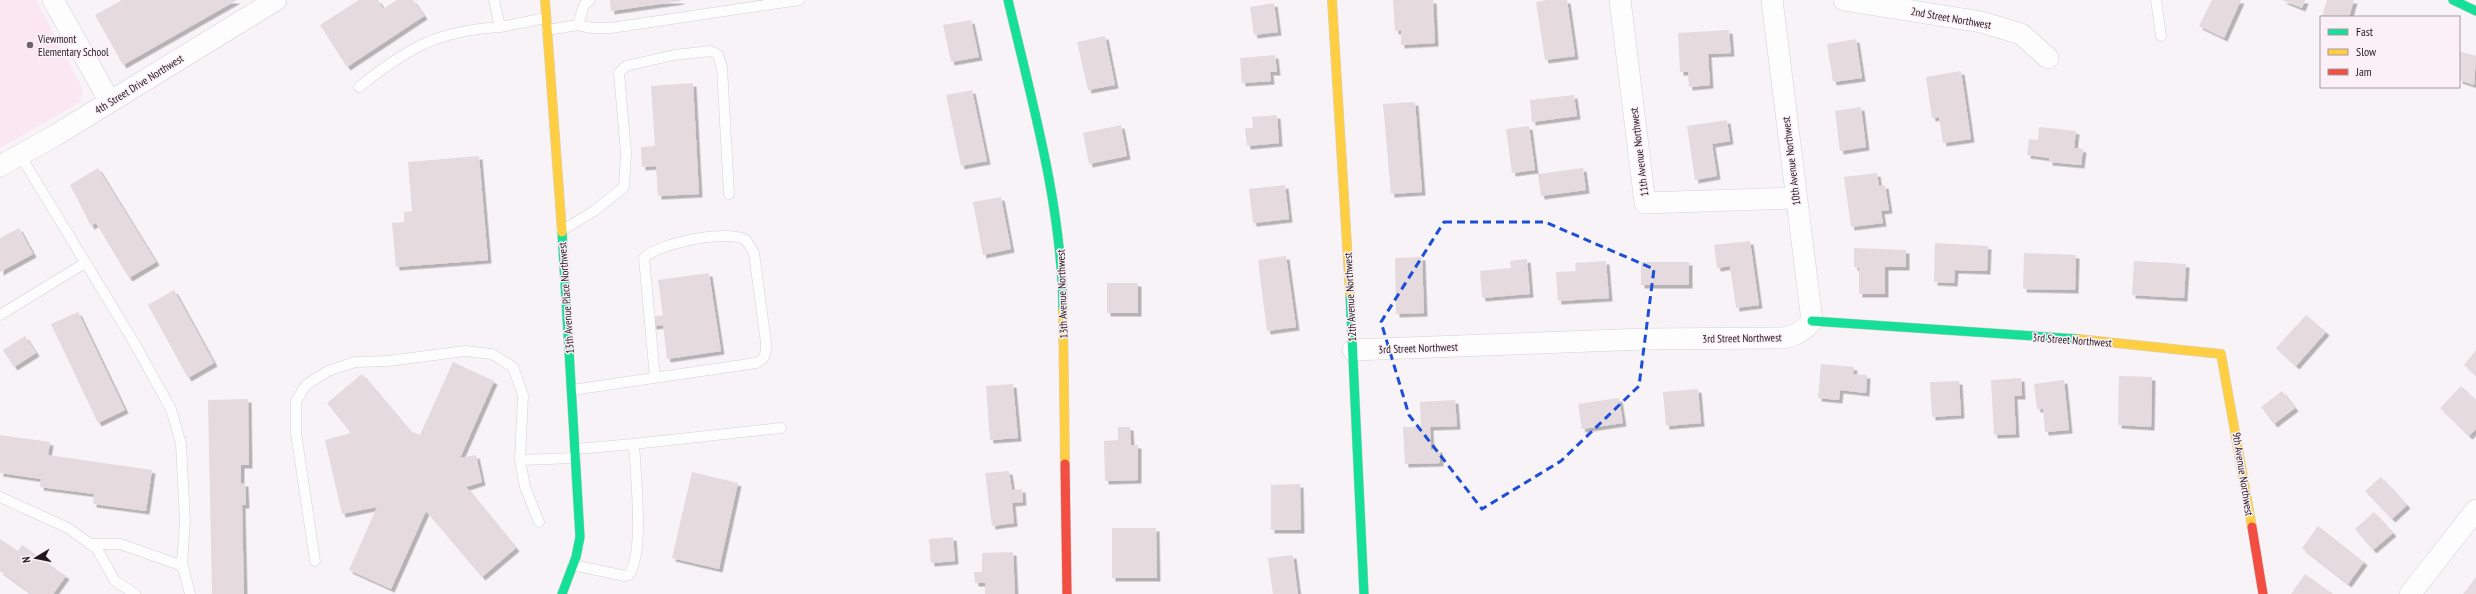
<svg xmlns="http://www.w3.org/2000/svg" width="2476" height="594" font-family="'PT Sans Narrow',sans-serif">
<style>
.built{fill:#fae7f1}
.building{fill:#e5dbde;filter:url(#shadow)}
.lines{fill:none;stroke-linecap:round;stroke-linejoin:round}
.lane-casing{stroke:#d6cfd3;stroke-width:11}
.street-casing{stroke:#d6cfd3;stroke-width:22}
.fast-casing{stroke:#d6cfd3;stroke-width:10}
.slow-casing{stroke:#d6cfd3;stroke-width:10}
.jam-casing{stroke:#d6cfd3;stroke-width:10}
.lane{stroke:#fefdfe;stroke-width:10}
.street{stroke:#fefdfe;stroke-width:21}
.fast{stroke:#16e098;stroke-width:9}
.slow{stroke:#ffcf43;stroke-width:9}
.jam{stroke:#f24e42;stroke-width:9}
.marked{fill:none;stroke:#1d4ed8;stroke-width:3;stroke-dasharray:8 5;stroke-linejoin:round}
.poi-dot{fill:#6c6469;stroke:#fbf0f6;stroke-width:1.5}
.labels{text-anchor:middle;stroke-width:3;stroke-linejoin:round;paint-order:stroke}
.street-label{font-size:11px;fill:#21171d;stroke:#fbf0f6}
.poi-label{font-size:11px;fill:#21171d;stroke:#fbf0f6;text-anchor:start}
</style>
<defs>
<filter id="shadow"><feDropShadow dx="3.5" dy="3.5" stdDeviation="0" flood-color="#0004"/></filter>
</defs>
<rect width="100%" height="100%" fill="#f8f3f6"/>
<path class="built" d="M0 0H36L83 90 80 102 0 148Z"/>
<path class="building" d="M122 0H237L123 65 95 15Z
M359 0H378L383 9 397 0H413L424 16 347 67 320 25Z
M610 0H680L681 1 611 11Z
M1393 0H1433L1435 43 1401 45V30L1395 31Z
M1547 0H1567L1575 56 1545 60 1536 2Z
M2212 0H2241L2224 38 2199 26Z
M2282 0H2305L2302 8Z
M2327 0H2354L2349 17H2322Z
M1274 3 1278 32 1254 35 1250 7Z
M971 20 979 57 951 62 943 25Z
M1729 30 1731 53 1708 54 1710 85 1689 87 1688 72H1680L1678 33Z
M1105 36 1115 85 1088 90 1077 42Z
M1856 39 1862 78 1833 82 1827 44Z
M2459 51 2476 56 2474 85 2459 80Z
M1275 55 1277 72H1270L1271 81 1242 83 1240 58Z
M1961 71 1971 139 1943 143 1939 117 1932 118 1926 77Z
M693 83 699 194 658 196 656 166 642 167 641 147 655 146 651 86Z
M972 90 987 161 961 166 946 95Z
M1574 95 1577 116 1532 122 1530 100Z
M1415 102 1422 192 1391 194 1383 104Z
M1861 107 1866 147 1840 151 1835 111Z
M1277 115 1279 143 1247 146 1245 128H1253L1252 117Z
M1727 120 1730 141 1712 144 1717 176 1695 180 1687 126Z
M1121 125 1127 156 1089 164 1083 133Z
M1529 126 1535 170 1512 173 1506 129Z
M2039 127 2076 131 2074 148 2083 149 2081 165 2049 162V158L2027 155 2029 139 2038 140Z
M479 156 488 260 396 267 392 223 404 222V212L412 211 408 162Z
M98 168 156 262 129 278 96 223 91 226 70 185Z
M1583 168 1586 190 1541 196 1538 174Z
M1877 173 1879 186 1885 185 1889 210 1881 211 1883 223 1851 227 1844 177Z
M1285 185 1289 219 1253 223 1249 189Z
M1001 197 1011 249 983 255 973 202Z
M19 228 33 254 0 272V238Z
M1750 241 1759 305 1736 308 1730 266 1717 268 1714 245Z
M1935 243 1988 246 1987 271 1955 270 1954 283 1934 282Z
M1854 248 1906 250V267H1885V294H1859V268L1854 267Z
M2024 253 2076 255 2075 290 2023 289Z
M1286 256 1296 327 1267 331 1258 260Z
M1422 257 1424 313 1396 314 1395 258Z
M1527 259 1530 294 1482 298 1480 271 1511 268 1510 261Z
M1606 261 1609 298 1558 301 1556 272 1576 271 1575 263Z
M2134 261 2186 264 2184 298 2132 295Z
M1641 262H1689V285H1641Z
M709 273 721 351 667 359 663 325 653 326 652 317 663 315 658 280Z
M1107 283H1138V313H1107Z
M174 290 214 363 188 378 148 305Z
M78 312 125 410 98 423 51 324Z
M2306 315 2326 332 2296 366 2276 348Z
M25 336 36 353 14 367 3 350Z
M2476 350V375L2464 365Z
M453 362 494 381 460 458 476 455 482 482 466 487 516 548 482 577 426 511 391 589 349 570 377 507 342 514 325 440 351 433 327 403 362 374 410 431 420 435Z
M1821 364 1854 367 1853 374 1867 375 1866 393 1840 390 1839 400 1818 398Z
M2119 376 2152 377 2151 427 2118 425Z
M2021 378 2022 396H2014L2016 434 1994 435 1991 380Z
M2064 380 2069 430 2045 432 2043 409H2037L2034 384Z
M1959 381 1961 415 1932 417 1930 382Z
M1013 384 1018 438 990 440 986 386Z
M2461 386 2476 400V429L2469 436 2440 408Z
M1698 389 1701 423 1666 426 1663 392Z
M2282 391 2295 408 2274 424 2261 407Z
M1619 398 1623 423 1582 429 1578 404Z
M248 399 249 465H241V483H245L246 505H242L244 594H212L208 400Z
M1455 400 1457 426 1430 427 1431 450 1439 449 1440 463 1405 464 1403 427H1421L1420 402Z
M1118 427H1130L1131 445H1138V480L1105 481 1104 441 1118 440Z
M0 435 50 442 48 455 152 470 146 511 93 504 94 494 40 487 41 479 0 473Z
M1009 471 1012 490 1022 489 1023 502 1012 503 1014 523 992 526 985 473Z
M692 472 738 483 719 569 672 558Z
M2381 477 2407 505 2392 519 2365 491Z
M1300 484 1301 530H1271V485Z
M2374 512 2393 533 2373 550 2355 529Z
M2318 526 2364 562 2348 584 2302 548Z
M1112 528H1156L1157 578H1112Z
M953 537 955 561 931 563 929 539Z
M0 539 18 551 22 545 66 576 53 594H32L0 571Z
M1013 552 1015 594H985V583H975L974 572H982V553Z
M1293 555 1298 594H1273L1268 558Z
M2305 574 2333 594H2291Z
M2476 577V594H2463Z"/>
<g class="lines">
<defs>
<path id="lane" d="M494 0 500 27 546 18
M2156 0 2161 36
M578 25 584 5 590 0
M547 30 578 25 592 28H611L799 0
M359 87C408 48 436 31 500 27
M20 155 132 339 171 409 181 444 185 522 182 563 190 594
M561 231 594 211 624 187 626 153 619 73 626 66 674 55 711 51 718 55 722 67 729 194
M0 315 85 263
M572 390 756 363C766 359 766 353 766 343L754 253 746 240C728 229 658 243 644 258L655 378
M633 444 781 428
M520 460 525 487 539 522
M0 497 68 528 97 549 115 581 135 594
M89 544H120L183 566
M315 561 296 433V401L306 385 328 371 355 362 388 361 465 351 492 354 513 367 523 395 520 460 576 458
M573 565 625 576 629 575C644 552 636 485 635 456L633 444 576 449"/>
<path id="street" d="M53 0 110 102
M1620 0 1645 203 1796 198
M1844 0 1981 22 2021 34 2048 58
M0 166 56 135 276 0
M1353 350 1645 339 1783 338C1795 336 1804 331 1812 321L1772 0
M2410 594 2476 510"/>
<path id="fast" d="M1008 0C1032 102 1062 205 1063 311
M2453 0 2476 11
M562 232 580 537 576 557 562 594
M1350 294 1364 594
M1812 321 2078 339"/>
<path id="slow" d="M545 0 562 232
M1332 0 1350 294
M1063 311 1065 464
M2078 339 2221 354 2252 527"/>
<path id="jam" d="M1065 464 1067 594
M2252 527 2263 594"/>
</defs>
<use href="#lane" class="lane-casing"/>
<use href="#street" class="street-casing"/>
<use href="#fast" class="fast-casing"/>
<use href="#slow" class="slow-casing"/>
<use href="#jam" class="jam-casing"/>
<use href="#lane" class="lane"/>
<use href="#street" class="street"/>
<use href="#fast" class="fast"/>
<use href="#slow" class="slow"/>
<use href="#jam" class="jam"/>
</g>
<path class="marked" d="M1444 222H1545L1654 269 1639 386 1561 461 1482 509 1409 415 1381 322Z"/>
<circle class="poi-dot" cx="30" cy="45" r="4"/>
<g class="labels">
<g class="street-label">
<text transform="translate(1951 18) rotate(10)" y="4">2nd Street Northwest</text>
<text transform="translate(139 84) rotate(-32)" y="4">4th Street Drive Northwest</text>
<text transform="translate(1639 152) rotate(-97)" y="4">11th Avenue Northwest</text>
<text transform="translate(1791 161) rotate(-97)" y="4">10th Avenue Northwest</text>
<text transform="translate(1062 294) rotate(-92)" y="4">13th Avenue Northwest</text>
<text transform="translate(1350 297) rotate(-93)" y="4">12th Avenue Northwest</text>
<text transform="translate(566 298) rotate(-94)" y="4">13th Avenue Place Northwest</text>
<text transform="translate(1742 338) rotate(-1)" y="4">3rd Street Northwest</text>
<text transform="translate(2072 340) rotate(4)" y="4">3rd Street Northwest</text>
<text transform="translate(1418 348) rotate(-2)" y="4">3rd Street Northwest</text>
<text transform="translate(2243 474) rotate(81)" y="4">9th Avenue Northwest</text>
</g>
<g class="poi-label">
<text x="38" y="43">Viewmont<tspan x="38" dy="13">Elementary School</tspan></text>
</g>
</g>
<rect x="2320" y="16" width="140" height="72" fill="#fbf0f6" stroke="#a4999f"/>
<rect x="2328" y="29" width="20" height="6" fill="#16e098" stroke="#a4999f"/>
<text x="2356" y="36" font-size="12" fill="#21171d">Fast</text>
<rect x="2328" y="49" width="20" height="6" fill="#ffcf43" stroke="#a4999f"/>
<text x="2356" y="56" font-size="12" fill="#21171d">Slow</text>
<rect x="2328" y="69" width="20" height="6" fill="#f24e42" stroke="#a4999f"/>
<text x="2356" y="76" font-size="12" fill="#21171d">Jam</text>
<g transform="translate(36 558) rotate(260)" stroke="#fbf0f6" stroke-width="3" paint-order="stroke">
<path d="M0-3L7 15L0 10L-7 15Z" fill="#21171d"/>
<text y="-6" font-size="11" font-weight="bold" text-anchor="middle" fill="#21171d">N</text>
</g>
</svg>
